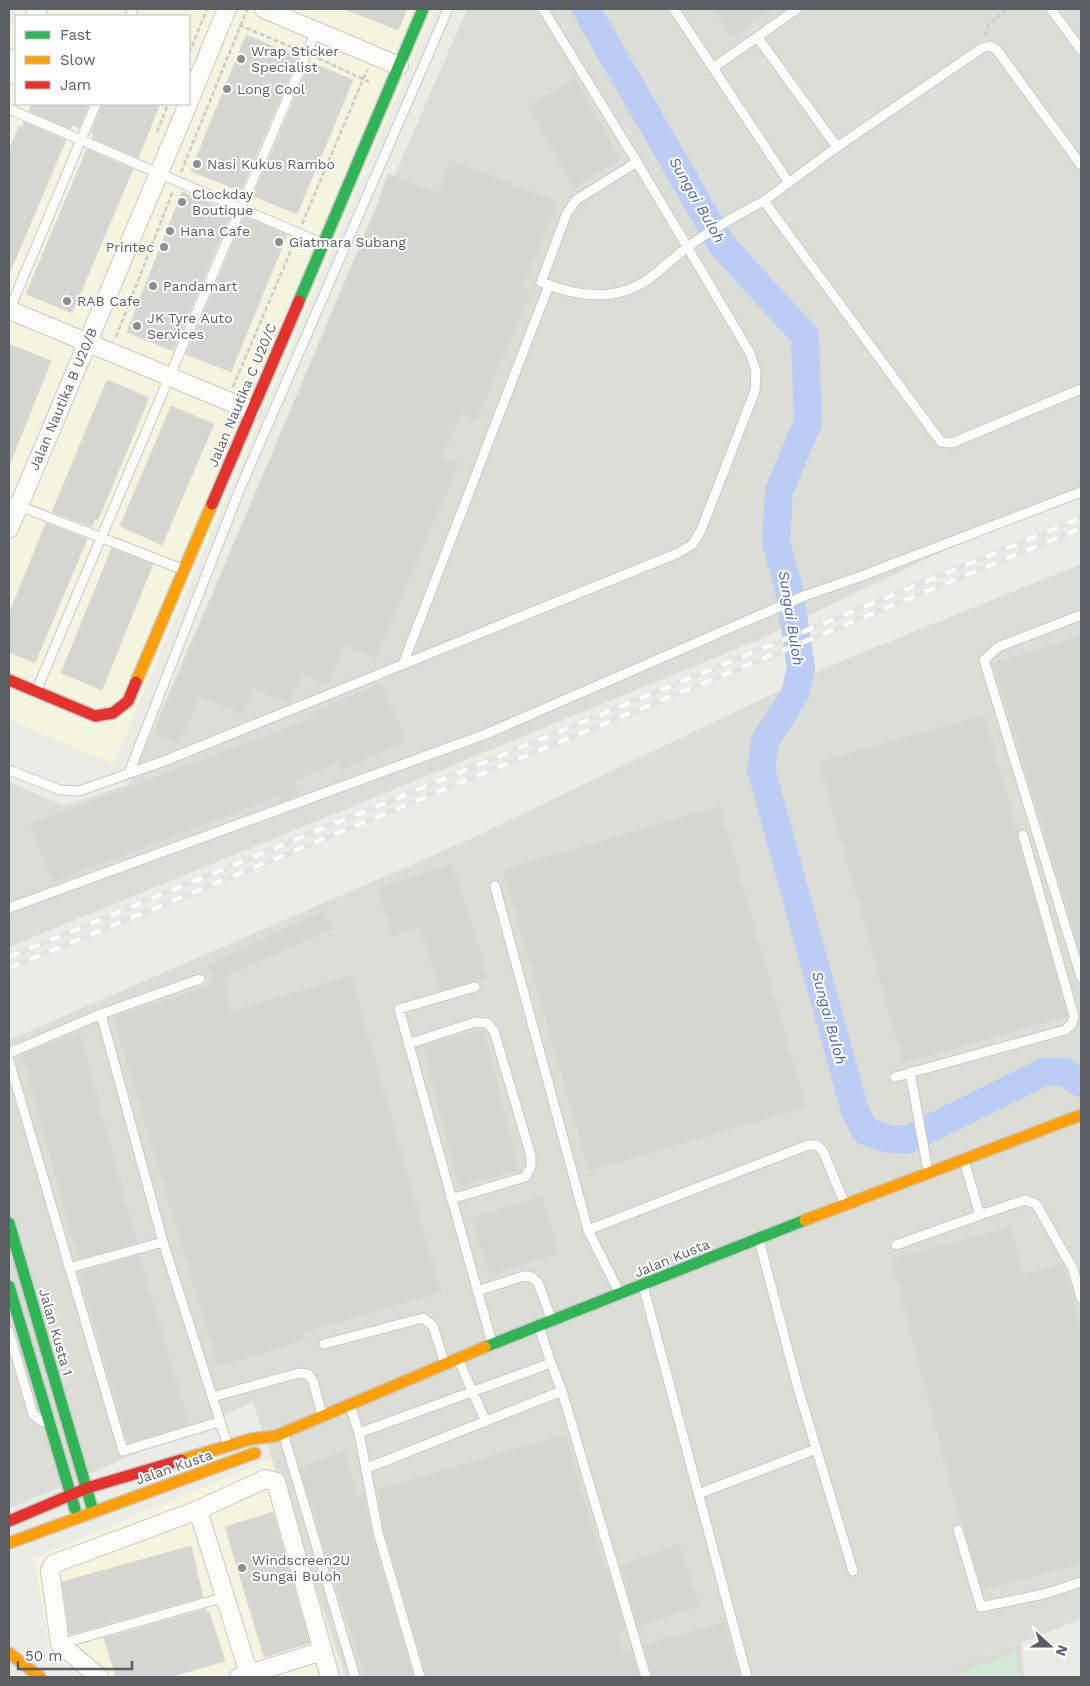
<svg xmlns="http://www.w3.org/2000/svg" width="1090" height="1686" font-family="'Work Sans',sans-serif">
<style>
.commercial{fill:#f4f5df;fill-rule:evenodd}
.industrial{fill:#dcddd7}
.education{fill:#dbdcd4}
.green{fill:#d4e8d7}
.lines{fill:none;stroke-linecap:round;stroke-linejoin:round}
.river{stroke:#bbcdf5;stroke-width:28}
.building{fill:#d5d5d1;stroke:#dadad5}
.lane-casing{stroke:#c9c9c8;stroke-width:11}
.street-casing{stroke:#c9c9c8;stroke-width:20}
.fast-casing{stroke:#c9cac9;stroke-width:14}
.slow-casing{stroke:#c9cac9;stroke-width:14}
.jam-casing{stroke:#c9cac9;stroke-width:14}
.path{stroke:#c8cdca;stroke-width:2.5;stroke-dasharray:5 2.5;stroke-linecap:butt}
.lane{stroke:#fcfcfb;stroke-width:9}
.street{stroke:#fcfcfb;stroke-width:18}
.fast{stroke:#30b455;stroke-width:11}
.slow{stroke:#ff9f0a;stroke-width:11}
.jam{stroke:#e5322d;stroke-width:11}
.rail-casing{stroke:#e3e4e3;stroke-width:5.5}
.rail{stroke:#fff;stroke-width:4;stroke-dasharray:11;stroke-linecap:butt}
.poi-dot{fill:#8e8f91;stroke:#fff;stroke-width:2}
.labels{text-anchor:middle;stroke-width:4;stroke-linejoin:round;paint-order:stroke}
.poi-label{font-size:14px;fill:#5c5d63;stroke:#fff;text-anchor:start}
.street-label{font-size:14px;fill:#5c5d63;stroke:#fff}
.water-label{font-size:15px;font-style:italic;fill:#4a65bd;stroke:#fff}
</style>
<rect width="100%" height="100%" fill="#ebece6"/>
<path class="commercial" d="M19 9H434L113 764 9 720V32ZM16 16H189V104H16Z
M271 1459 336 1677H79L50 1652 34 1558Z"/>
<path class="industrial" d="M467 9H1081V487L970 538 756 641 9 947V782L64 806 129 784Z
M1081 564V1619L933 1677H346L253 1402 9 1509V1040L468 840 839 662Z"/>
<path class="education" d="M1021 1643 1024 1677H933Z"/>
<path class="green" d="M1016 1652 1018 1677H949Z"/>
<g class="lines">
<path class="river" d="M586 9 722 245 805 336 808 422 779 491 776 543 789 589 801 668 795 694 765 741 761 769 855 1111 865 1131 888 1139 907 1140 1044 1072H1065L1081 1083"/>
</g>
<path class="building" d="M344 9H407L398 30Z
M712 9H772L732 37Z
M246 35 298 57 241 191 191 171Z
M310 62 353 80 297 214 253 196Z
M576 79 621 160 573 187 528 106Z
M32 104H89L79 128 72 125 70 129 29 111Z
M102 104H160L138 158 92 138 94 134 91 133Z
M24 122 66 140 9 274V151L19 126 22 128Z
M87 149 133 169 72 313 26 294Z
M451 160 558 202 523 288 531 292 477 420 461 413 442 457 459 464 376 658 345 645 328 685 302 674 289 704 253 689 242 714 199 696 179 744 154 733 377 206 388 174 438 194Z
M182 192 232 212 174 349 171 350 127 332Z
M244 217 287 235 231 372 186 354Z
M9 344 51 361 9 466Z
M107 380 149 398 98 520 95 519 92 527 52 512Z
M171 406 214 424 162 545 120 526Z
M46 523 87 539 35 663 9 652V614Z
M112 548 153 564 102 690 61 673Z
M1081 636V955L993 663Z
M381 683 406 741 341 770 338 763 294 780 300 795 280 803 278 797 52 882 30 824 318 716 311 713Z
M985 715 1068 1016 903 1063 819 762Z
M720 806 806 1107 589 1171 503 870Z
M452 864 488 977 440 991 420 927 392 936 377 888Z
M323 911 332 929 224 977 231 1011 351 976 441 1292 305 1332 307 1339 218 1367 113 1017 212 985 208 964Z
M484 1029 519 1171 458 1186 423 1046Z
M80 1034 137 1243 78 1259 22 1054 49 1043Z
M541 1196 559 1253 489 1275 472 1218Z
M1011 1227 1023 1274 1063 1264 1081 1327V1564L982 1590 964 1528 961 1524 891 1259Z
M140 1255 189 1425 128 1443 79 1272Z
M566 1434 605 1570 608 1569 626 1631 618 1634 623 1651 631 1649 640 1677H426L384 1531 376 1490Z
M344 1451 357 1496 364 1494 372 1534 414 1677H365L311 1505 300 1468Z
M273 1512 310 1643 264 1657 225 1527Z
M679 1544 700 1605 638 1627 620 1565Z
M191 1546 203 1597 69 1635 62 1582Z
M206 1609 207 1613 209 1612 225 1661 170 1677H116L104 1638Z
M725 1622 740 1677H652L643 1645Z"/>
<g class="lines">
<defs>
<path id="lane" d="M674 9 789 183
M1051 9 1081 50
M130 16 133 9
M758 38 837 147
M713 68 797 9
M9 109 321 243
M637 162 576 200 567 213 541 282C577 297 616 303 650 278 662 269 673 258 685 249 709 231 737 215 764 201L941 442 952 443 1081 389
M764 201 837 147 982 48 990 46 997 50 1081 165
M9 311 96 104
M9 502 182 569
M1081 615 998 647 984 660 1081 977
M403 664 549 285
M37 689 316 31
M9 770 60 790 79 791 167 760 678 553 693 544 701 530 755 391 756 371 750 353 637 162 543 9
M129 773 239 491 448 9
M495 886 588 1230
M9 908 486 734 804 596 859 577 1081 492
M475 987 399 1009 492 1343
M101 1014 163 1242 227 1443
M408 1044 476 1022 487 1023 494 1031 531 1156V1167L525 1177 451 1199
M9 1053 101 1014 200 979
M9 1060 123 1451 219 1422
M910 1072 928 1171
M895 1077 1065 1030 1072 1024 1074 1016 1023 835
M964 1161 980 1215 1025 1200 1036 1204 1073 1269 1081 1298
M759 1240 798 1388 853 1571
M896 1245 980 1215
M69 1268 163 1242
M643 1285 747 1677
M477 1291 524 1276 532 1277 538 1283 551 1318
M619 1292 588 1230 808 1145H817L823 1151 844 1202
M9 1332 33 1414 42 1422
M324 1344 423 1318 433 1326 445 1364
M459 1361 486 1422
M551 1363 562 1391
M212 1397 299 1373 308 1374 313 1381 322 1415
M350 1406 359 1433
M284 1436 355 1677
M367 1468 562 1391 646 1677
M698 1494 816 1449
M958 1530 981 1607 1044 1594 1081 1582
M60 1644 225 1597
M420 1677 378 1532 359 1433 551 1363 539 1327"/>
<path id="street" d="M264 9 399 66
M35 16 38 9
M9 75 16 58
M189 101 227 9
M9 310 252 411
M9 529 188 104
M198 1510 250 1677
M99 1677 60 1644 50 1571 53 1564 198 1510 265 1479 276 1482 330 1677
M239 1677 323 1651"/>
<path id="fast" d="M299 301 423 9
M9 1223 93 1511
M9 1286 75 1509
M485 1347 805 1220"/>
<path id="slow" d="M136 682 212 504
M805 1220 1081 1115
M181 1460 251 1439 276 1436 485 1347
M9 1543 255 1453
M9 1653 40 1677"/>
<path id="jam" d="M212 504 299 301
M9 680 95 716 113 713 128 701 136 682
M9 1521 87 1488 181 1460"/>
</defs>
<use href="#lane" class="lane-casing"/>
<use href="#street" class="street-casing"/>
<use href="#fast" class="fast-casing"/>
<use href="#slow" class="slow-casing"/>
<use href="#jam" class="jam-casing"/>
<path class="path" d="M239 25 296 49
M985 36 989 24 1007 9
M189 53 207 9
M318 58 369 82
M157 132 168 104
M181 172 247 10
M302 224 367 70
M116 337 173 191
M233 387 294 243"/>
<use href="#lane" class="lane"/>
<use href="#street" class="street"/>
<use href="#fast" class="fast"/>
<use href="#slow" class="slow"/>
<use href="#jam" class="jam"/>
<defs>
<path id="rail" d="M9 957 1081 518
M9 968 1081 528"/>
</defs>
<use href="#rail" class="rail-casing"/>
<use href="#rail" class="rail"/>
</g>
<g class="poi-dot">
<circle cx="241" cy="59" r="5"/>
<circle cx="227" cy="89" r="5"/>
<circle cx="197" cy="164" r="5"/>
<circle cx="182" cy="202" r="5"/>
<circle cx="170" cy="231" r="5"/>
<circle cx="279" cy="242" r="5"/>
<circle cx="164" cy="247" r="5"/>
<circle cx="153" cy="286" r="5"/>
<circle cx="67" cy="301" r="5"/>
<circle cx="137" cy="326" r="5"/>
<circle cx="242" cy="1568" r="5"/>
</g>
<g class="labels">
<g class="poi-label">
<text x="251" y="56">Wrap Sticker<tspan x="251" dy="16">Specialist</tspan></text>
<text x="237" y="94">Long Cool</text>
<text x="207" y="169">Nasi Kukus Rambo</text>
<text x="192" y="199">Clockday<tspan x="192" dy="16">Boutique</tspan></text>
<text x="180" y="236">Hana Cafe</text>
<text x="289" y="247">Giatmara Subang</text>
<text x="154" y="252" text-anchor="end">Printec</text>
<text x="163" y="291">Pandamart</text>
<text x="77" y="306">RAB Cafe</text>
<text x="147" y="323">JK Tyre Auto<tspan x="147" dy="16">Services</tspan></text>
<text x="252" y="1565">Windscreen2U<tspan x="252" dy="16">Sungai Buloh</tspan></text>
</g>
<g class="street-label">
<text transform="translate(242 395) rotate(-67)" y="5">Jalan Nautika C U20/C</text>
<text transform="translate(63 399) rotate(-67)" y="5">Jalan Nautika B U20/B</text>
<text transform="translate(672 1258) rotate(-22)" y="5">Jalan Kusta</text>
<text transform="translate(56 1332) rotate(74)" y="5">Jalan Kusta 1</text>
<text transform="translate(174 1467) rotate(-19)" y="5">Jalan Kusta</text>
</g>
<g class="water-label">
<text transform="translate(697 200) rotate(60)" y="5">Sungai Buloh</text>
<text transform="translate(791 618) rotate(81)" y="5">Sungai Buloh</text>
<text transform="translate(829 1018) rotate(75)" y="5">Sungai Buloh</text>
</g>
</g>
<rect width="1090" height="1686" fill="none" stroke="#5c5d63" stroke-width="20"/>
<rect x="15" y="15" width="175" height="90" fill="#ffffff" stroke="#bebec1"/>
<rect x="25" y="31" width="25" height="8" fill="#30b455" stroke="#bebec1"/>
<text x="60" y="40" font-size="15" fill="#5c5d63">Fast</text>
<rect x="25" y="56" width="25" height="8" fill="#ff9f0a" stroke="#bebec1"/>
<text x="60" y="65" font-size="15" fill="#5c5d63">Slow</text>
<rect x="25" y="81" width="25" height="8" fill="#e5322d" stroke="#bebec1"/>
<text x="60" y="90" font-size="15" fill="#5c5d63">Jam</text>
<g transform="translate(1050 1646) rotate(111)" stroke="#ffffff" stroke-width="4" paint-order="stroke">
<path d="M0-4L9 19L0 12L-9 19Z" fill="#5c5d63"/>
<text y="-8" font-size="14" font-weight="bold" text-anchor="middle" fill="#5c5d63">N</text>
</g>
<path d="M18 1661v8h114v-8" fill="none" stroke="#5c5d63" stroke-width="2.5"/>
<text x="25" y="1661" font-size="15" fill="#5c5d63" stroke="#ffffff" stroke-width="4" paint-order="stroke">50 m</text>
</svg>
